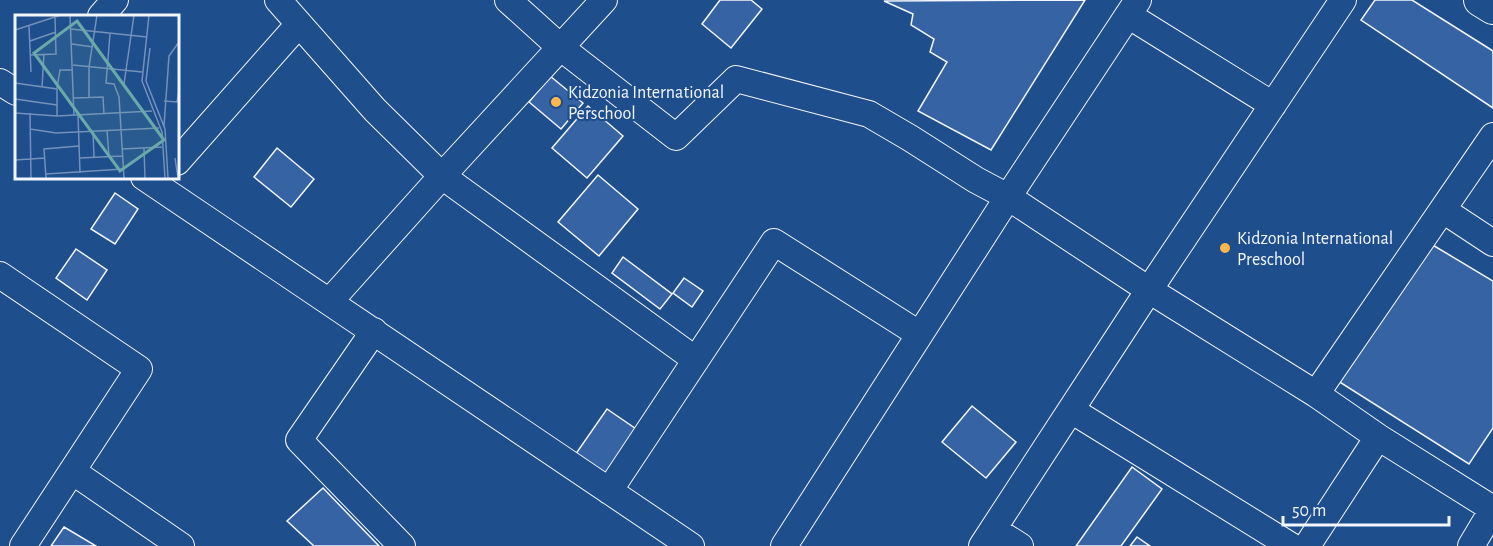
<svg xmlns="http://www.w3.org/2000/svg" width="1493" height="546" font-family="'Alegreya Sans',sans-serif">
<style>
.building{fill:#3563a3;stroke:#f2f6ff;stroke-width:1.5}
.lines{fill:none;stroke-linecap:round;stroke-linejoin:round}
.minor-casing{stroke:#f2f6ff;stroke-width:28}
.major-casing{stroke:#f2f6ff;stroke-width:34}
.minor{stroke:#1f4e8c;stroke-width:26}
.major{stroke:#1f4e8c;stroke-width:32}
.poi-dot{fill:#ffb74d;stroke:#1f4e8c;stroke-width:2}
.labels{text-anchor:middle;stroke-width:4.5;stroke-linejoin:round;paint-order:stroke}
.poi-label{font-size:18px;fill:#f2f6ff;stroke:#1f4e8c;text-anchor:start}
.inset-road{fill:none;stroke:#7391ba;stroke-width:1.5}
.view{fill:#6aa9a8;fill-opacity:0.15;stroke:#6aa9a8;stroke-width:3}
.inset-edge{fill:none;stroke:#f2f6ff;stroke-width:3}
</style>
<rect width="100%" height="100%" fill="#1f4e8c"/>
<path class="building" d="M720 0H751L762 9 731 48 702 24Z
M1085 0 991 150 918 111 947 62 930 52 934 39 911 25 913 14 884 1Z
M1375 0H1412L1493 51V108L1361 20Z
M550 76 583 103 561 129 529 102Z
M588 106 623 136 587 178 552 148Z
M277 148 314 179 291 207 254 177Z
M598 175 638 209 599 256 558 222Z
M115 193 138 209 115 244 91 229Z
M1431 244 1493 281V428L1469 464 1338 381Z
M76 249 107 270 87 300 56 278Z
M623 257 672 294 660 309 612 273Z
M684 278 703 291 692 307 673 293Z
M972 406 1016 442 986 478 942 442Z
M607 409 639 431 606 477 575 455Z
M1132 467 1162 489 1121 546H1076Z
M323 488 379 546H314L287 521Z
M64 527 96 546H51Z
M1137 537 1150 546H1130Z"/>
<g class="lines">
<defs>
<path id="minor" d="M278 0 375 110 442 176 696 360
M508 0 560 47 676 137 736 79 869 114 910 138 976 180 1008 197 1149 290 1316 394 1378 437 1493 509
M1128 15 1273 105
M101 16 115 0
M0 82 16 92
M177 162 299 24
M144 177 691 546
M1443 210 1493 243
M0 275 139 369 23 546
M330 301 442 176 604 0
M374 331 299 440 402 546
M1316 394 1493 136
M1071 410 1291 546
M72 471 181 546
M609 491 774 242 919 334
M993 529 1020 546
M784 546 1008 197 1138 0
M982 546 1149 290 1343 0
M1307 546 1378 437
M1471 546 1493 509"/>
<path id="major" d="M1480 0 1493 8"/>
</defs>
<use href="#minor" class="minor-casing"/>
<use href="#major" class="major-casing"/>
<use href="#minor" class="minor"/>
<use href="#major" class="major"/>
</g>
<g class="poi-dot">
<circle cx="556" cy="102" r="6"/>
<circle cx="1225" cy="248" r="6"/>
</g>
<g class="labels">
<g class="poi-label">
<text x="568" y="98">Kidzonia International<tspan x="568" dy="21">Perschool</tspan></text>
<text x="1237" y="244">Kidzonia International<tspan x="1237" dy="21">Preschool</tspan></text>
</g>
</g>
<g transform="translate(15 15)">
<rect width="164" height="164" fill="#1f4e8c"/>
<path class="inset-road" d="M55 0 59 101M134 0 127 66 147 117 150 163M14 11 16 57M56 14 132 22M0 15 46 0M95 19 91 68 99 69 104 82 109 163M15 26 41 17M57 29 78 32M135 33 131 66 150 114 153 163M15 40 41 39 40 2M58 50 127 57M0 68 42 74V101M109 69 119 0M27 72 29 39M42 73 45 55H58M74 82V52L82 0M59 83 88 82 89 99M0 84 42 90M149 86 162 87 164 76M164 93V116M0 98 42 101 137 96M15 98 16 163M63 100 65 158M149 111 154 41 164 27M15 114 41 118 144 113M92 115 94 142M78 116 79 142M129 133 130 163M107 134 147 132M65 143 107 141M160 143 163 163M0 145 30 143M31 159 108 154M31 163 29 134 64 131"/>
<path class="view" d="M62 6 149 125 105 156 19 38Z"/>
<rect width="164" height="164" class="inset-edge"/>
</g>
<path d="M1283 516v9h166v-9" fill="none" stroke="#f2f6ff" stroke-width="3"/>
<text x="1292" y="516" font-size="18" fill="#f2f6ff" stroke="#1f4e8c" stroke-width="4.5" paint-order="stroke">50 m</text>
</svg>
